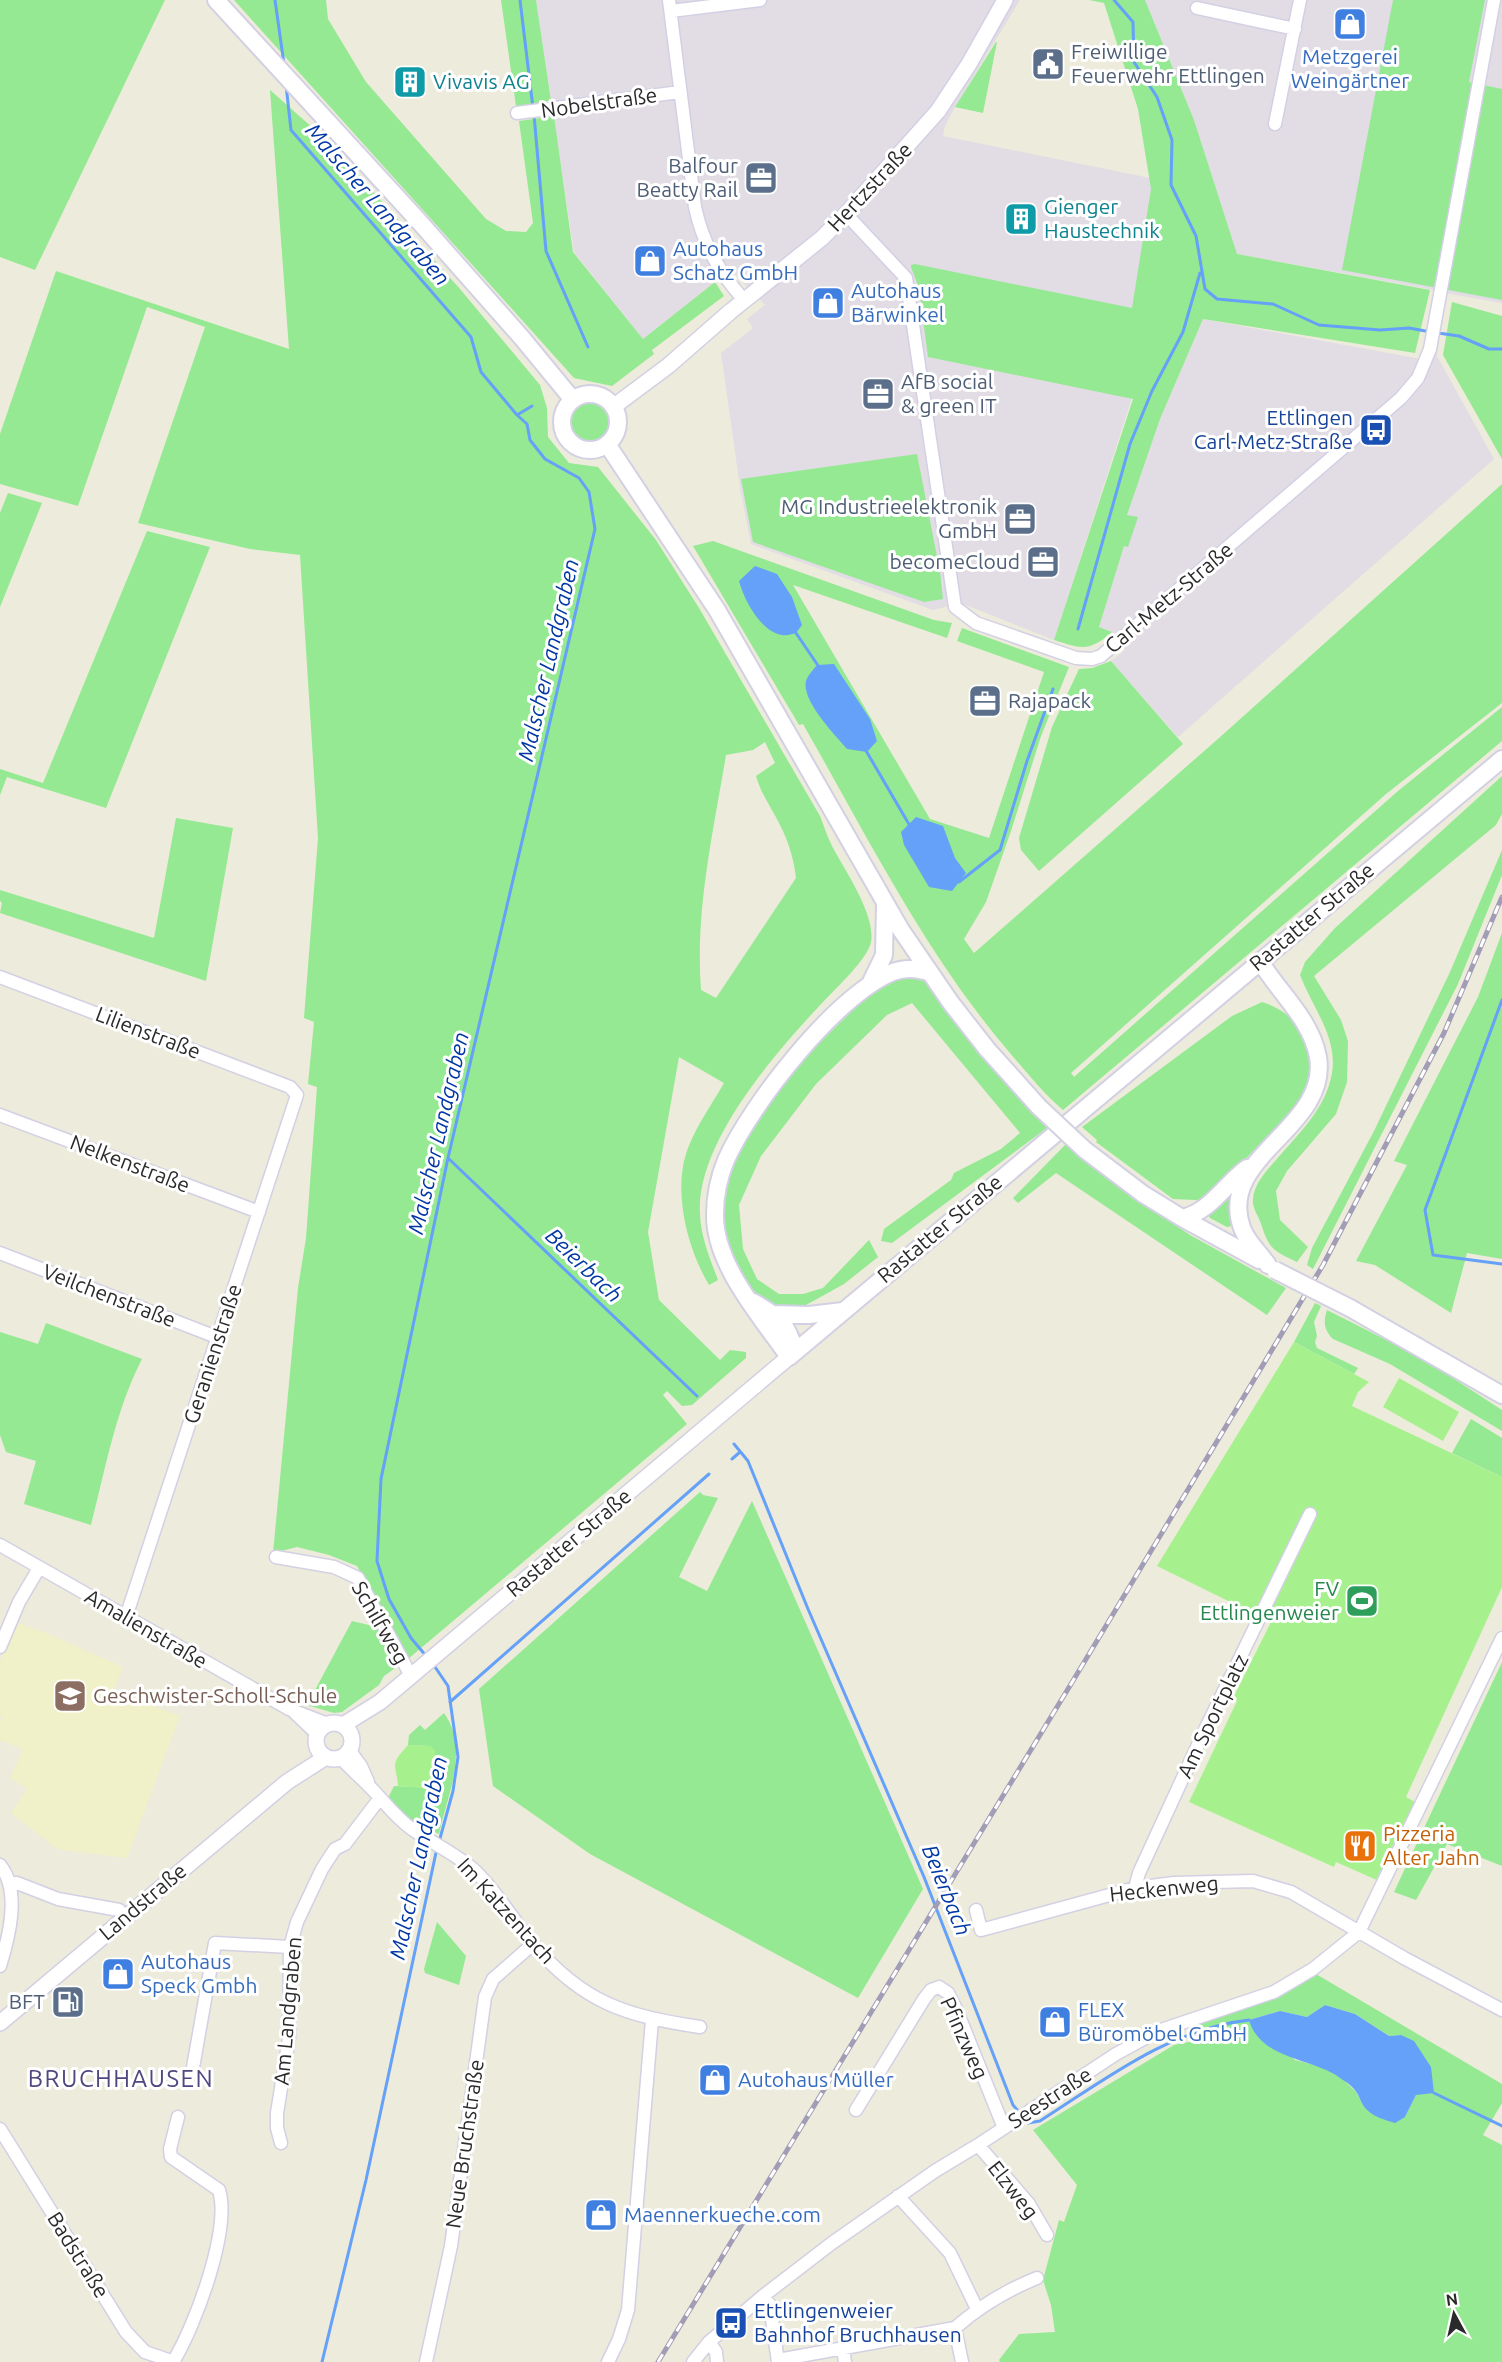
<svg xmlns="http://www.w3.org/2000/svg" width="1502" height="2362" font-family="Ubuntu,sans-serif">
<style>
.industrial{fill:#e2dce5}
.education{fill:#f0f1c9}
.green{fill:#94e992;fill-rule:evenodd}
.pitch{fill:#a6f18d}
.water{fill:#65a1f8}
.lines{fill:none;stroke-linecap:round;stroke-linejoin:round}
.stream{stroke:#65a1f8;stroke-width:3}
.minor-casing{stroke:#d3d0e4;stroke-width:15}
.tertiary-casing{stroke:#d3d0e4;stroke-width:18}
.secondary-casing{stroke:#d3d0e4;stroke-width:20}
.minor{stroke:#fff;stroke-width:12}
.tertiary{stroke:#fff;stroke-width:15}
.secondary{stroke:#fff;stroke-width:16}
.rail-casing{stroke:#a29db6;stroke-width:5}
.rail{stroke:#fff;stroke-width:3;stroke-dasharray:9;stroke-linecap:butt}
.secondary-bridge-casing{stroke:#d3d0e4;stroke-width:20;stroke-linecap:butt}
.secondary-bridge{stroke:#fff;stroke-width:16}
.labels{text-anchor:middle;stroke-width:6;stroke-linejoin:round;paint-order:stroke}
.service-label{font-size:21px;fill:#4e5e75;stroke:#fff;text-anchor:end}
.shop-label{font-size:21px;fill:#366cbe;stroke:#fff;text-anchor:start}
.culture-label{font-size:21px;fill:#0d838f;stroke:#fff;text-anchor:start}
.street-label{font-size:21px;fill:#2a2a2a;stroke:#fff}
.transit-label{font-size:21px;fill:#164399;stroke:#fff;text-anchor:end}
.leisure-label{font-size:21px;fill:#27864d;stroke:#fff;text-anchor:end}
.education-label{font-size:21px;fill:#785e54;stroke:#fff;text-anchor:start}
.food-label{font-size:21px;fill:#c56008;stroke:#fff;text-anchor:start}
.water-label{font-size:22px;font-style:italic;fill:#0238a6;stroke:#fff}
.quarter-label{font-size:24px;letter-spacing:1.5px;fill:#4f477f;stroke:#fff}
</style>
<rect width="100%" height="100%" fill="#edebdb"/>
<path class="industrial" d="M536 0H1020L955 107 945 126 943 136 1150 178 1168 286 1054 640 961 603 933 610 751 544 740 487 721 353 753 328 747 319 765 305 733 272 715 282 643 339 574 252Z
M1145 0H1502V303L1445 293 1437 356 1494 459 1178 737 1111 661 1125 650 1112 632 1099 627 1124 546H1127L1137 518 1127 515 1160 419 1203 319 1421 359 1434 290 1237 254 1194 120Z"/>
<path class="education" d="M15 1622 46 1633 123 1667 113 1692 180 1716 127 1858 63 1850 55 1847 11 1813 27 1789 10 1778 23 1749 0 1740V1723L2 1717 0 1715V1661Z"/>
<path class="green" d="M0 0H165L35 270 0 257Z
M234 0H326L328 19 366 82 486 219 506 231 526 232 533 223 519 121 554 116 573 252 643 339 715 282 724 296 652 350 654 354 612 386 574 378Z
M501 0H536L551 101 516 106Z
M1089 0H1145L1194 120 1237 254 1430 290 1415 353 1203 319 1160 419 1127 515 1138 517 1128 547 1124 546 1099 627 1112 632C1089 652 1082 649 1054 640L1133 399 928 357 919 288 911 267V265L915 264 1132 308 1151 189 1138 109 1104 3Z
M1393 0H1485L1469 82 1502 89V300L1342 270Z
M996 42H997L983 113 955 107Z
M270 90 331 144 460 289 540 385 547 408 548 437 569 463 598 467 656 540 699 608 820 816C824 826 827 836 832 846 844 869 876 915 871 942 867 960 836 988 823 1002 777 1051 695 1143 700 1215 701 1237 710 1259 718 1280L709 1285C687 1248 672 1190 688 1148 697 1125 712 1104 724 1083L679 1057 648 1232 659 1300 720 1360 730 1350 746 1352V1358L692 1405 682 1406 667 1391 663 1395 687 1424 408 1659 357 1566 329 1555 297 1547 273 1553 298 1288 306 1238 317 1087 308 1084 314 1022 304 1018 318 838 300 555 250 549 138 523 205 327 147 307 78 506 0 484V434L56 271 289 349ZM765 742 775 763 756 776C761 794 771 807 779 823 788 840 794 859 796 878L716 998 701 990C695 911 713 833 726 755L753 750Z
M1452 302 1502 316V459L1443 355Z
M569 422a21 21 0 1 1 42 0a21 21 0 1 1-42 0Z
M917 454 940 572 943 599 924 602 753 542 741 479Z
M1502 484V703L1386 794 1071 1073 1074 1077 1398 791 1502 707V741L1063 1110C1043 1093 1027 1073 1010 1053 926 955 867 836 803 724L799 725 693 546 713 541 934 620 952 623 947 638 793 585 930 819 989 838 1044 672 957 641 962 628 1069 667 1041 736 1011 831 986 902 964 939 974 953 1219 738Z
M8 493 42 503 0 607V513Z
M147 531 210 547 106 808 7 777 0 795V769L43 783Z
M1111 661 1183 744 1039 871 1021 850 1019 838 1052 727 1079 669 1092 668Z
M1502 776V814L1496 825 1314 976 1341 1020 1348 1041 1347 1082 1336 1114 1287 1171 1276 1191 1280 1220 1308 1247 1297 1262C1271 1250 1269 1248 1260 1221 1257 1214 1252 1207 1253 1199 1254 1184 1266 1171 1276 1160 1298 1134 1326 1109 1332 1073 1338 1037 1312 1007 1300 975L1305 962 1335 928Z
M176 818 233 828 206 981 0 913 2 903 0 901V890L154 938Z
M1502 850V875L1458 984 1313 1269 1307 1265 1312 1248 1374 1131 1450 972Z
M1502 933V1259L1467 1253 1451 1313 1375 1265 1356 1261 1407 1165 1394 1161 1478 997Z
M901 974 915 975 925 982 992 1068 1047 1128 892 1243 881 1241 884 1229 951 1180 954 1173 1001 1149 1020 1133 912 1003 887 1015 816 1084 761 1156 739 1205 743 1249 757 1279 779 1294H803L823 1288 869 1240 878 1257 844 1284 797 1310 769 1305 748 1285 731 1254 722 1214 729 1172 743 1138 790 1072 862 1001Z
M1262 1002C1291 1011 1309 1032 1311 1063 1311 1067 1312 1073 1311 1077 1308 1092 1297 1105 1287 1116L1202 1204 1196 1200 1173 1199 1096 1142 1097 1140 1082 1127 1232 1016Z
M1066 1144 1131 1195 1190 1235 1286 1288 1267 1315 1056 1173 1018 1203 1013 1198Z
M1235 1181 1236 1225 1227 1227 1210 1218 1206 1211Z
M1315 1303 1321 1306 1314 1322 1317 1336 1315 1342 1317 1348 1358 1368 1354 1374 1294 1342Z
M1327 1310 1422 1358 1502 1410V1431L1390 1364 1333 1339C1324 1330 1323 1322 1327 1310Z
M46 1323 142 1359C116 1409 105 1470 91 1525L24 1504 36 1461 6 1452 0 1435V1332L38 1344Z
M1471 1419 1502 1438V1477L1452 1453Z
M700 1492 703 1495 718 1498 679 1577 707 1591 752 1501 923 1889 858 1998 590 1854 493 1786 479 1689Z
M352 1621 381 1628 401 1664 384 1676 379 1685 342 1712 334 1713 307 1705Z
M1502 1662V1866L1447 1844 1416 1900 1394 1892Z
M444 1713C470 1749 447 1796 439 1834 424 1826 394 1817 389 1796L394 1786 435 1788 436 1759 430 1746 408 1745 409 1735 420 1725 425 1730Z
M437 1922 466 1956 459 1985 425 1973 424 1969Z
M1316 1974 1502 2084V2103L1483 2135 1502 2145V2362H1000L999 2360 1019 2334 1055 2332 1051 2305 1043 2280 1059 2220 1064 2222 1077 2185 1033 2130 1174 2045 1203 2039 1197 2020 1287 1992ZM1325 2005 1355 2014 1389 2036 1401 2035 1416 2095 1405 2117 1365 2108 1356 2092 1342 2078 1319 2066 1295 2060 1249 2020 1280 2011 1307 2017Z"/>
<path class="pitch" d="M1294 1342 1369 1382 1358 1392 1352 1406 1502 1477V1587L1406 1797 1415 1802 1379 1881 1336 1862 1334 1867 1189 1802 1237 1701 1233 1698 1271 1622 1157 1566Z
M1399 1378 1459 1412 1443 1441 1383 1407Z
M408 1745 430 1746 435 1750V1789L398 1786C396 1762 389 1766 408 1745Z"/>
<path class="water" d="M755 566 777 574 792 597 802 625 796 633C792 634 786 636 782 635 761 632 744 600 739 581Z
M834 664 870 719 877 741 867 752 847 749C835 735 801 700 806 681 808 675 814 669 817 665Z
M916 817 943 826 955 858 966 873 952 891 929 887 904 845 901 832Z
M1325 2005 1355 2014 1389 2036 1401 2035 1414 2041 1431 2067 1434 2093 1416 2095 1405 2117 1395 2123C1385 2120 1374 2117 1366 2109 1362 2105 1360 2098 1357 2093 1354 2088 1348 2083 1343 2080 1314 2057 1261 2061 1249 2020L1280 2011 1307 2017Z"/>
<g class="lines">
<path class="stream" d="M275 0 284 64
M520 0 533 108
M1114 0 1133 22 1134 62 1157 97 1172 140 1171 185 1196 236 1205 289 1217 299 1273 304 1319 325 1380 330 1409 328 1431 332
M286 85 291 130 471 337 481 372 517 415 527 424 530 440 545 459 579 478 589 492 595 529 448 1158 381 1479 377 1561 389 1599 411 1638 427 1657
M534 115 546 251 588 347
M1438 333 1459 336 1489 349H1502
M517 415 532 406
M1078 629 1130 444 1152 391 1183 332 1200 273
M796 633 819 667
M865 749 910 826
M958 880 959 882 1000 850 1027 761 1053 689
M1502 1000 1425 1210 1433 1255 1502 1264
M448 1158 697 1396
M734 1444 748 1461 808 1609 924 1877 1013 2105 1020 2113
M732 1459 740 1452
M433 1664 448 1686 458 1757 453 1791 439 1842
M450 1702 709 1474
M1434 2093 1502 2126
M1024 2118 1028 2123 1040 2121C1106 2079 1169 2029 1249 2020
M322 2362 366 2180 437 1848"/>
<defs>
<path id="minor" d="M669 0 695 207C703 244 719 272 744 300
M1197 8 1295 29
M671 11 760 0
M517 113 680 92
M1275 124 1300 0
M846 214 906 278 955 607 976 623 1076 658 1092 659 1101 656 1401 398 1418 378 1430 349 1494 0
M0 977 290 1087 297 1095 126 1617
M0 1115 259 1212
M0 1253 219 1338
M0 1545 289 1709 328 1724
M276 1557 334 1567 358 1578 411 1676
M0 1647 19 1602 39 1568
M294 1712 317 1734
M350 1751 361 1766 368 1782
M341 1758C350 1769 361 1777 370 1787 384 1801 395 1817 412 1829 432 1843 454 1853 473 1869 496 1890 513 1920 533 1944 583 2003 626 2016 700 2027
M0 1865C21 1891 9 1937 0 1966
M11 1883H17L58 1899 119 1910 125 1917
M1135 1888 1139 1873 1203 1734 1310 1514
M976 1910 981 1930 1135 1888 1174 1883 1253 1881 1291 1892 1404 1958 1502 2010
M192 2073 215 1943 290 1947
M856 2110 924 1999 931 1990 939 1987 948 1993 957 2011 1004 2128
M0 2129 126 2332 145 2352 174 2362
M281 2143 277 2128V2113L289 2038 290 1947 297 1922 322 1869 335 1849 345 1844 380 1798
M978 2145 1029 2204 1047 2235
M898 2196 950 2253 977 2309
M763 2296 770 2305 778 2362
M955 2328 962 2362
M709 2342 716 2352 717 2362
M843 2349 845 2362
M778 2360 955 2328C980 2306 1007 2290 1037 2278
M173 2362C195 2326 231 2230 219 2190L171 2157 170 2149 178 2117
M426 2362 451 2246 485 1997 493 1979 533 1944
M608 2362 619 2339 628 2310 652 2020
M693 2362 709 2342 763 2296 832 2243 935 2171 978 2145 1116 2054 1158 2031 1274 1992 1313 1969 1359 1932 1502 1638"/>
<path id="tertiary" d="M613 407 668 366 731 311 822 238 846 214 938 111 969 64 1005 0
M316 1741a18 18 0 1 1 36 0a18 18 0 1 1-36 0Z
M343 1725 380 1702 411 1676 789 1357
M0 2023 287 1782 326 1757"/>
<path id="secondary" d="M216 0 416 218 522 338 573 400
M562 422a28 28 0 1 1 56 0a28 28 0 1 1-56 0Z
M607 444 717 610 901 930 951 1003 987 1049 1039 1107
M1260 961C1279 993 1311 1019 1318 1057 1330 1128 1216 1156 1242 1228 1247 1242 1259 1252 1268 1265
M929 972C916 969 906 967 893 972 836 995 751 1104 726 1160 719 1177 715 1196 715 1214 714 1264 761 1317 789 1357L1502 759
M870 984 884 955 885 905
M1085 1150 1143 1194 1182 1218 1259 1260
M1182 1218C1210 1212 1225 1184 1247 1168
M753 1302C778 1316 788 1323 795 1352
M1350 1308 1502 1395
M774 1314 809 1315 843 1311"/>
</defs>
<use href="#minor" class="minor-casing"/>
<use href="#tertiary" class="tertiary-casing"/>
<use href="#secondary" class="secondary-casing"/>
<use href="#minor" class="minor"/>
<use href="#tertiary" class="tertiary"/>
<use href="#secondary" class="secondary"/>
<defs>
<path id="rail" d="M658 2362 1068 1689 1323 1265 1444 1033 1502 897"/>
</defs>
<use href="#rail" class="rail-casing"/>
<use href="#rail" class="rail"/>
<defs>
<path id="secondary-bridge" d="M1039 1107 1085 1150
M1275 1270 1350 1308"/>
</defs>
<use href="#secondary-bridge" class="secondary-bridge-casing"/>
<use href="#secondary-bridge" class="secondary-bridge"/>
</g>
<defs>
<symbol id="shop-square" viewBox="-11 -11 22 22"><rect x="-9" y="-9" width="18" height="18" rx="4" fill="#3f7fe0" stroke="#fff"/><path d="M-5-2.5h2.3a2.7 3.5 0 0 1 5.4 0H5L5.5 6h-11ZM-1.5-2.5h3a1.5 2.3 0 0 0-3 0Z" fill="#fff"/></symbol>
<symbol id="civic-square" viewBox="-11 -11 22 22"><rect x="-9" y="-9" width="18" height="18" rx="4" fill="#5c6f8a" stroke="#fff"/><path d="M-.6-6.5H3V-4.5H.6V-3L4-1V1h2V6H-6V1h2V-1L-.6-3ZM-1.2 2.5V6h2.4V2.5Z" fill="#fff"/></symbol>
<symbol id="building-square" viewBox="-11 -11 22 22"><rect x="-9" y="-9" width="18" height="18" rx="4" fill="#0f9aa8" stroke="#fff"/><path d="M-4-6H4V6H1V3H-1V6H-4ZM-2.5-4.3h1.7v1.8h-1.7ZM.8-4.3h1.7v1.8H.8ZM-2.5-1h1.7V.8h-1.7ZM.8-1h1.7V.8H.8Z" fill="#fff"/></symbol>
<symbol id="office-square" viewBox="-11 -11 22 22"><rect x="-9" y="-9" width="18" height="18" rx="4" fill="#5c6f8a" stroke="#fff"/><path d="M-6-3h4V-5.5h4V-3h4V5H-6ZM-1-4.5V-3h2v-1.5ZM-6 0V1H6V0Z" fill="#fff"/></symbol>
<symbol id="bus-square" viewBox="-11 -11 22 22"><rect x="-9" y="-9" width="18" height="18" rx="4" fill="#1a4fb4" stroke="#fff"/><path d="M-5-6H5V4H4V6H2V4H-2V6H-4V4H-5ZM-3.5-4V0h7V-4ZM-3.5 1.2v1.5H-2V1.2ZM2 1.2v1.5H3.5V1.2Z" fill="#fff"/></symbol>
<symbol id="stadium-square" viewBox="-11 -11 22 22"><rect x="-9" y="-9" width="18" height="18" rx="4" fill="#2e9e5b" stroke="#fff"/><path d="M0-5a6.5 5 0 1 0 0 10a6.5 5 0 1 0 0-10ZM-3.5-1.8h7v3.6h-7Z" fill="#fff"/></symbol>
<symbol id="school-square" viewBox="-11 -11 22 22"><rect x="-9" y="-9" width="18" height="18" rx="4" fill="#8d6e63" stroke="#fff"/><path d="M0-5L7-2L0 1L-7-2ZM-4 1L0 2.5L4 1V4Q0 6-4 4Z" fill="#fff"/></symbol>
<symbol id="restaurant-square" viewBox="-11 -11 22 22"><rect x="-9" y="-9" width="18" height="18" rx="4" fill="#e8710a" stroke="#fff"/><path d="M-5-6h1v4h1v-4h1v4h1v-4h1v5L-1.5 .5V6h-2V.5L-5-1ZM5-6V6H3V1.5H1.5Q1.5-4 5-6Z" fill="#fff"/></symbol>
<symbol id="fuel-square" viewBox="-11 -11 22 22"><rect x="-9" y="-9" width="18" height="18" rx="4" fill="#5c6f8a" stroke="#fff"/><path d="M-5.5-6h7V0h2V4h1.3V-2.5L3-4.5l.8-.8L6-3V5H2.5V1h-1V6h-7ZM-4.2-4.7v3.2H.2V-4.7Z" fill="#fff"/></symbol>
</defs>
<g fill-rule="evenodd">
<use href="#shop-square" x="1331" y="5" width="38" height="38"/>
<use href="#civic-square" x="1029" y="45" width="38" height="38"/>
<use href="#building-square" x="391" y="63" width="38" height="38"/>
<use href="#office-square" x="742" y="159" width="38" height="38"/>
<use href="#building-square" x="1002" y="200" width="38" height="38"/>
<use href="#shop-square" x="631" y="242" width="38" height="38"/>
<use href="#shop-square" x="809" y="284" width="38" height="38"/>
<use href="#office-square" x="859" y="375" width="38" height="38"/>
<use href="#bus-square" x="1357" y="411" width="38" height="38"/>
<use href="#office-square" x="1001" y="500" width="38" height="38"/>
<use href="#office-square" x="1024" y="543" width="38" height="38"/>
<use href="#office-square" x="966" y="682" width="38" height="38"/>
<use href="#stadium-square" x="1343" y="1582" width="38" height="38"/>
<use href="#school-square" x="51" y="1677" width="38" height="38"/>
<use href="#restaurant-square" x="1341" y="1827" width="38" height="38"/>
<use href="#shop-square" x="99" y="1955" width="38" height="38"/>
<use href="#fuel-square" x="49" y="1983" width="38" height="38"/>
<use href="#shop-square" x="1036" y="2003" width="38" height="38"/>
<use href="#shop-square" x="696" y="2061" width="38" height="38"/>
<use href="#shop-square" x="582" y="2196" width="38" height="38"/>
<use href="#bus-square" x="712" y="2304" width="38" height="38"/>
</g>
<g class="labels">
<g class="service-label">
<text x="1071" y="59" text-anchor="start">Freiwillige<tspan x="1071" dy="24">Feuerwehr Ettlingen</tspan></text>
<text x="738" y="173">Balfour<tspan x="738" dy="24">Beatty Rail</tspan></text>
<text x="901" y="389" text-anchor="start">AfB social<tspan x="901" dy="24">&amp; green IT</tspan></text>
<text x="997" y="514">MG Industrieelektronik<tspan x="997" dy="24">GmbH</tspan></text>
<text x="1020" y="569">becomeCloud</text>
<text x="1008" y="708" text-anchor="start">Rajapack</text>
<text x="45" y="2009">BFT</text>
</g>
<g class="shop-label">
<text x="1350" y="64" text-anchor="middle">Metzgerei<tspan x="1350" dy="24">Weingärtner</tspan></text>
<text x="673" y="256">Autohaus<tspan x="673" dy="24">Schatz GmbH</tspan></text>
<text x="851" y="298">Autohaus<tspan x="851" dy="24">Bärwinkel</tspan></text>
<text x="141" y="1969">Autohaus<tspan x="141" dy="24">Speck Gmbh</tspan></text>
<text x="1078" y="2017">FLEX<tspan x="1078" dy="24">Büromöbel GmbH</tspan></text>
<text x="738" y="2087">Autohaus Müller</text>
<text x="624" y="2222">Maennerkueche.com</text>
</g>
<g class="culture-label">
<text x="433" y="89">Vivavis AG</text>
<text x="1044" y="214">Gienger<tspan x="1044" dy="24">Haustechnik</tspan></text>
</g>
<g class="street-label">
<text transform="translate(599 103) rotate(-8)" y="7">Nobelstraße</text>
<text transform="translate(870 187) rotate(-47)" y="7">Hertzstraße</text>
<text transform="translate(1169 598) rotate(-40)" y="7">Carl-Metz-Straße</text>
<text transform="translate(1312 917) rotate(-40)" y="7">Rastatter Straße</text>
<text transform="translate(148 1033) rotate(21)" y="7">Lilienstraße</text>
<text transform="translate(130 1164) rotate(21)" y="7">Nelkenstraße</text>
<text transform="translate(940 1229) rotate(-40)" y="7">Rastatter Straße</text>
<text transform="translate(109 1296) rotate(21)" y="7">Veilchenstraße</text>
<text transform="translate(213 1354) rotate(-72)" y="7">Geranienstraße</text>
<text transform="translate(569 1543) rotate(-40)" y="7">Rastatter Straße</text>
<text transform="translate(380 1623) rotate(60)" y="7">Schilfweg</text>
<text transform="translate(146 1629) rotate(30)" y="7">Amalienstraße</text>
<text transform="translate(1213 1716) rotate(-64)" y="7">Am Sportplatz</text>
<text transform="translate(1164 1889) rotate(-6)" y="7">Heckenweg</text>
<text transform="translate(143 1902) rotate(-40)" y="7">Landstraße</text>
<text transform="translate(506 1911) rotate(48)" y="7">Im Katzentach</text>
<text transform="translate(288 2011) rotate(-85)" y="7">Am Landgraben</text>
<text transform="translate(964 2038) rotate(66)" y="7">Pfinzweg</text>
<text transform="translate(1050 2098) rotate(-33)" y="7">Seestraße</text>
<text transform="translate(465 2144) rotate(-82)" y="7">Neue Bruchstraße</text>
<text transform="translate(1013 2190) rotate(52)" y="7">Elzweg</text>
<text transform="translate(78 2255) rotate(58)" y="7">Badstraße</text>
</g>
<g class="transit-label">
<text x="1353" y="425">Ettlingen<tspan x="1353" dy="24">Carl-Metz-Straße</tspan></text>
<text x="754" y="2318" text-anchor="start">Ettlingenweier<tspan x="754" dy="24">Bahnhof Bruchhausen</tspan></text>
</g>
<g class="leisure-label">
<text x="1339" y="1596">FV<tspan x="1339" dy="24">Ettlingenweier</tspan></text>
</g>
<g class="education-label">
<text x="93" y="1703">Geschwister-Scholl-Schule</text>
</g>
<g class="food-label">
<text x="1383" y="1841">Pizzeria<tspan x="1383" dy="24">Alter Jahn</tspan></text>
</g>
<g class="water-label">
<text transform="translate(378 204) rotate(49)" y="8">Malscher Landgraben</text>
<text transform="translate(548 660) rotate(-77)" y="8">Malscher Landgraben</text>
<text transform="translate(438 1133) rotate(-77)" y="8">Malscher Landgraben</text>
<text transform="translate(584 1265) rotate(44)" y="8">Beierbach</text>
<text transform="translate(418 1858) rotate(-78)" y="8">Malscher Landgraben</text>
<text transform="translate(947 1890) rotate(68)" y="8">Beierbach</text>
</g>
<g class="quarter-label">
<text x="121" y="2087">BRUCHHAUSEN</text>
</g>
</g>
<g transform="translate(1454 2314) rotate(352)" stroke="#ffffff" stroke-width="4.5" paint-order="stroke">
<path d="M0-4.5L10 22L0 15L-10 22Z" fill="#2a2a2a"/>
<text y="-9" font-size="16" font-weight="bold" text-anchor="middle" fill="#2a2a2a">N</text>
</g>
</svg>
